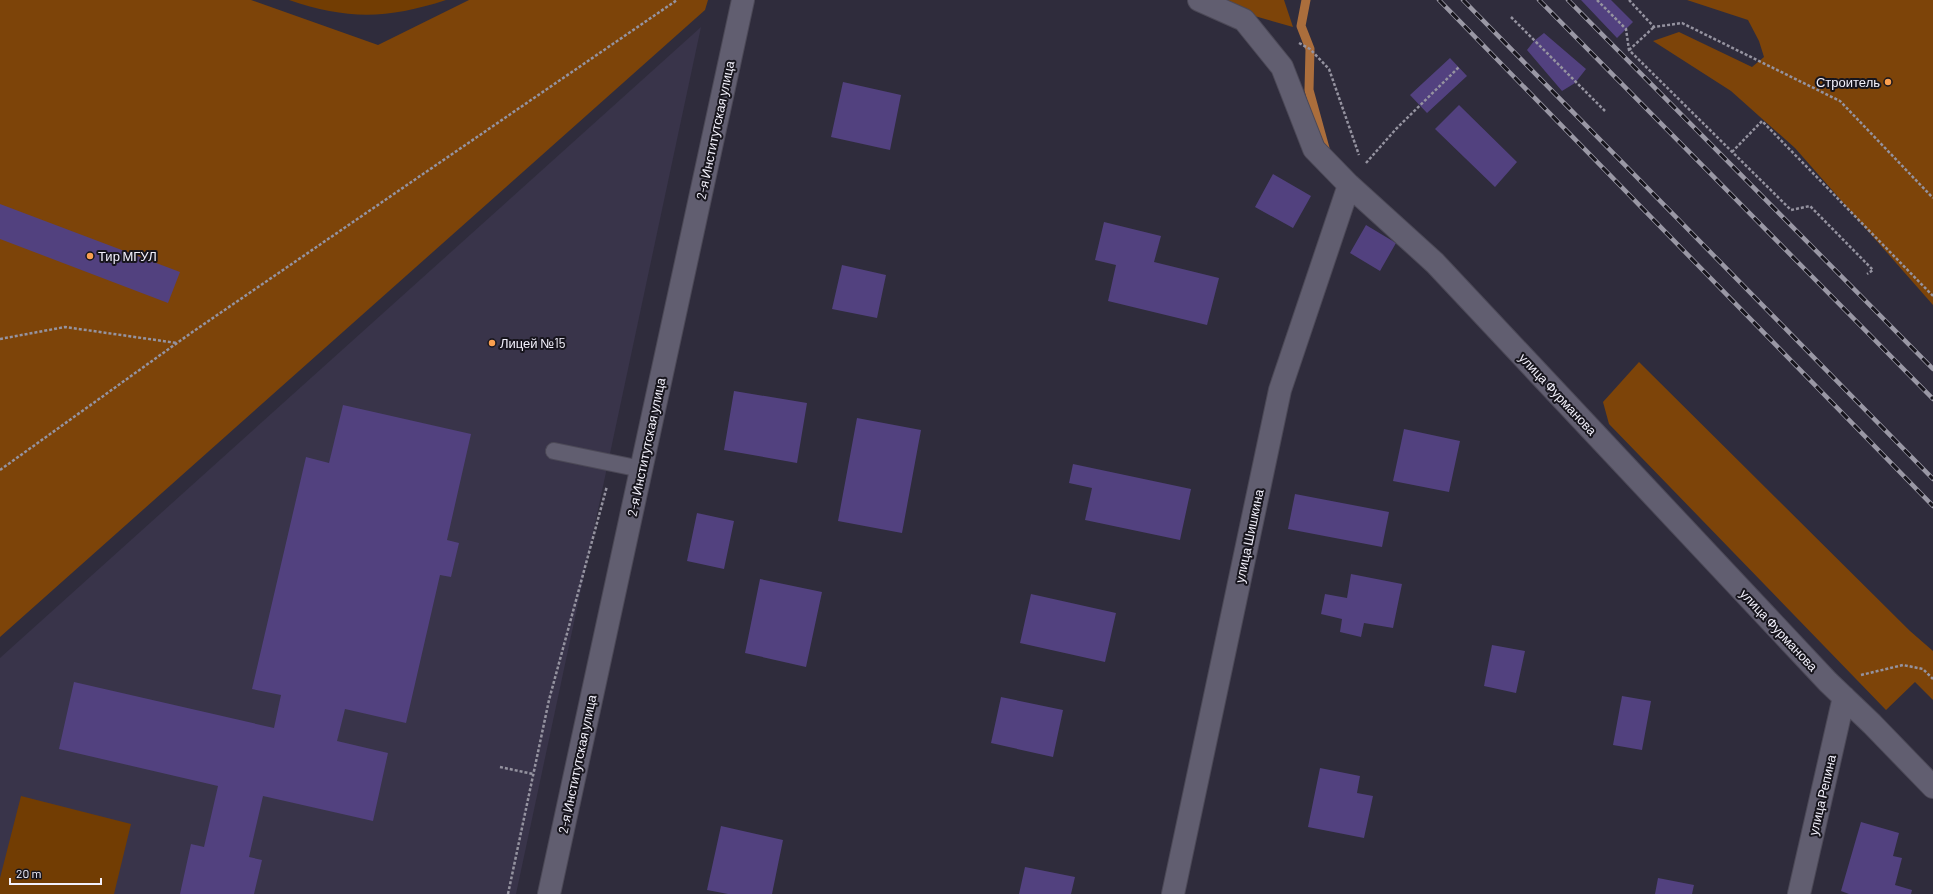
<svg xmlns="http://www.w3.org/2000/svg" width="1933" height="894" font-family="Barlow,sans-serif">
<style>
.built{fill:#39344a}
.green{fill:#723d03}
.forest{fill:#7d4409}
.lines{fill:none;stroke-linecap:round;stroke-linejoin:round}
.stream{stroke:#ab6e3c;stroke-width:9}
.building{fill:#52417f}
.lane-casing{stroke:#4c4957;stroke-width:18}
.street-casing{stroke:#4c4957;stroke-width:24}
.path{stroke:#9593a0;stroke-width:2.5;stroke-dasharray:3 2;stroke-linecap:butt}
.lane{stroke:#615e70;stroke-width:16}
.street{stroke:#615e70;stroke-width:22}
.rail-casing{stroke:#9a98a5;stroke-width:4.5}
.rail{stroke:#17151d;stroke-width:3;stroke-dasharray:9;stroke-linecap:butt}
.poi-dot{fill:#fa9f4f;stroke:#17151d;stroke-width:1.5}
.labels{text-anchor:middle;stroke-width:4;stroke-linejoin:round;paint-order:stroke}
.poi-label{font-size:13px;fill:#f3f1fc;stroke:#17151d;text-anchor:start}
.street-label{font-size:13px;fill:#f3f1fc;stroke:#17151d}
</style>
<rect width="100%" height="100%" fill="#2f2c3c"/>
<path class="built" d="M701 27 516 894H0V658Z"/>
<path class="green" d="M289 0H446C388 19 347 20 289 0Z
M21 796 131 824 114 894H0V878Z"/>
<path class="forest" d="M0 0H251L378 45 469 0H708L705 10 0 637Z
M1199 0H1284L1293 27Z
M1687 0H1933V305L1795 148 1731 91 1653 41 1679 32 1752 67 1764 57 1759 41 1748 20Z
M1639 362 1910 631 1933 651V700L1915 682 1886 710 1609 424 1603 402Z"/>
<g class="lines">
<path class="stream" d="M1306 0 1301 26 1310 49 1309 90 1326 152"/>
</g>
<path class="building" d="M1581 0H1611L1633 22 1617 38Z
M1544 33 1586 69 1575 83 1562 91 1527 50 1534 41Z
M1450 58 1467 76 1427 113 1410 95Z
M843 82 901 95 890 150 831 137Z
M1459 105 1517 162 1495 187 1435 129Z
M1273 174 1311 196 1293 228 1255 207Z
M0 204 180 272 168 303 0 239Z
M1104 222 1161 236 1154 262 1219 278 1207 325 1108 301 1116 265 1095 260Z
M1366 225 1396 243 1380 271 1350 253Z
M842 265 886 275 877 318 832 309Z
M734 391 807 403 797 463 724 450Z
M343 405 471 434 447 540 459 543 451 577 440 575 406 723 345 709 337 741 388 753 373 821 263 796 249 857 262 860 254 894H180L191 844 204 847 218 786 59 749 74 682 274 728 281 695 252 689 306 457 329 463Z
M857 418 921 430 902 533 838 521Z
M1404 429 1460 441 1449 492 1393 481Z
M1073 464 1191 489 1180 540 1085 520 1092 488 1069 483Z
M1295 494 1389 512 1382 547 1288 529Z
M697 513 734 521 724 569 687 561Z
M1351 574 1402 584 1393 628 1364 623 1361 637 1340 632 1342 619 1321 614 1325 594 1347 598Z
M760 579 822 592 806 667 745 653Z
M1031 594 1116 613 1105 662 1020 643Z
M1492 645 1525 651 1516 693 1484 686Z
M1622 696 1651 701 1642 750 1613 745Z
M1001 697 1063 710 1053 757 991 743Z
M1320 768 1360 776 1357 793 1373 796 1364 838 1308 827Z
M1861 822 1899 833 1893 856 1902 858 1895 885 1912 890 1911 894H1849L1841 891Z
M721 826 783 840 772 894H728L707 890Z
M1025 867 1075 877 1071 894H1019Z
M1658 878 1694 885 1692 894H1655Z"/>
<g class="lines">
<defs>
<path id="lane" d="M554 451 641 469"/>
<path id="street" d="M1199 0 1244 20 1282 67 1314 149 1349 185 1435 263 1828 682 1872 724 1933 787
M549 894 743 0
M1173 894 1280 390 1349 185
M1799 894 1844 697"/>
</defs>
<use href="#lane" class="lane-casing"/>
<use href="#street" class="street-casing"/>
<path class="path" d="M1597 0 1626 29 1629 50 1791 210 1810 206 1873 270 1867 274
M1629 0 1654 27 1682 23 1840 101 1933 198
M1511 17 1605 111
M1299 43 1310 49 1329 69 1359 155
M1629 50 1654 27
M1732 152 1762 121 1933 296
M1366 163 1396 129 1459 67
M0 339 65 327 177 343
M0 470 191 333 677 0
M1861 675 1903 665 1923 669 1933 679
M500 767 533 774
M508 894 549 700 607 486"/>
<use href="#lane" class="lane"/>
<use href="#street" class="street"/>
<defs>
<path id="rail" d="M1439 0 1933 506
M1463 0 1933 479
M1539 0 1933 399
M1568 0 1933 369"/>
</defs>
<use href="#rail" class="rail-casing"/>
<use href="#rail" class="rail"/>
</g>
<g class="poi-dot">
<circle cx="1888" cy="82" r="4"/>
<circle cx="90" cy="256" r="4"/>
<circle cx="492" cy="343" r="4"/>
</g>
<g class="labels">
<g class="poi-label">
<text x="1880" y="87" text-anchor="end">Строитель</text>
<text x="98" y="261">Тир МГУЛ</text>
<text x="500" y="348">Лицей №15</text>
</g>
<g class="street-label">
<text transform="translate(715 130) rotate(-78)" y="5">2-я Институтская улица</text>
<text transform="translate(1558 394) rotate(47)" y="5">улица Фурманова</text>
<text transform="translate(646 447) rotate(-78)" y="5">2-я Институтская улица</text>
<text transform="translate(1249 536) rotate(-78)" y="5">улица Шишкина</text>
<text transform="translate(1779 630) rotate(47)" y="5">улица Фурманова</text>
<text transform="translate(577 764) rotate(-78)" y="5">2-я Институтская улица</text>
<text transform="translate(1822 795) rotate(-77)" y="5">улица Репина</text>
</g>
</g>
<path d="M10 878v6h91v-6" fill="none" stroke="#f3f1fc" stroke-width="2"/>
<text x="16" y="878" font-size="12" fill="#f3f1fc" stroke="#17151d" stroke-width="3" paint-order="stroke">20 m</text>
</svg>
